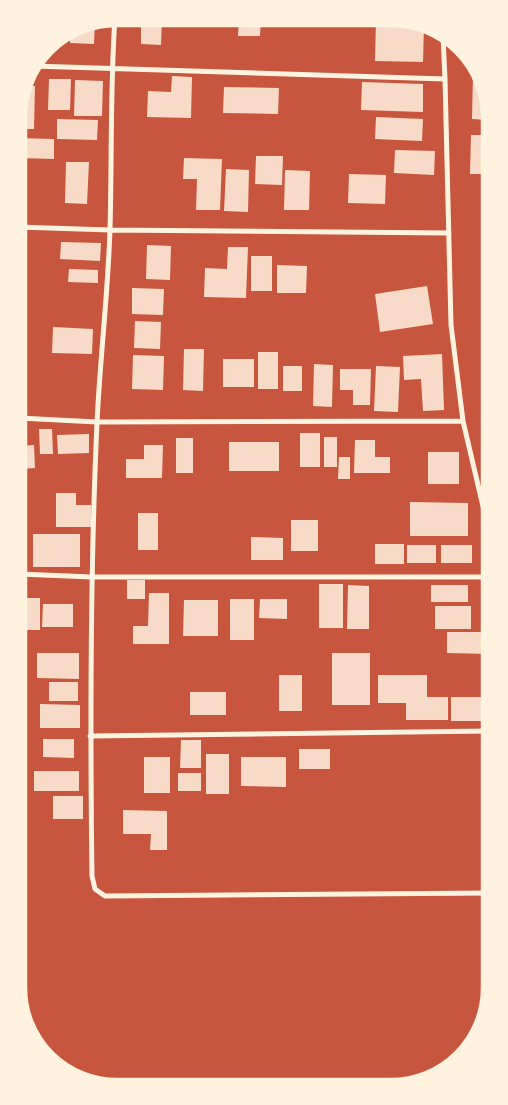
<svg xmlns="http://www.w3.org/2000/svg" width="508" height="1105" font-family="'Roboto Condensed',sans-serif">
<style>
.building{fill:#f7dbc8}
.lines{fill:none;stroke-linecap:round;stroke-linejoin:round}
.minor{stroke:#fff3e0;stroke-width:5}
.rim{fill:none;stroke:#fff3e0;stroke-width:2.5}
</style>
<rect width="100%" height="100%" fill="#c8553d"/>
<path class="building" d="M141 18H162L161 45 141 44Z
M239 18H261L260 36H238Z
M376 19H410L424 26 423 62 375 61Z
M95 22 94 44 70 43V31L79 25Z
M473 73H476L487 91V120L472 119Z
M172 76 192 77 191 118 147 117 148 91 171 92Z
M49 79H71L70 110H48Z
M75 80 103 81 102 116H74Z
M362 82 423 84V112L361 110Z
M24 86H35L34 129H18V111Z
M224 87 279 88 278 114 223 113Z
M376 117 423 119 422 141 375 139Z
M57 119 98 120 97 140 57 139Z
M471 135H487V174H470Z
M18 138 54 139V159L18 158Z
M395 150 435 151 434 175 394 173Z
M256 156H283L282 185 255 184Z
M184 158 222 159 220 210H196L197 179H183Z
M66 162H89L87 204 65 203Z
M226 169 249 170 248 212 224 211Z
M285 170 310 171 309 210H284Z
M349 174 386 175 385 204 348 203Z
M61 242 101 243 100 261 60 259Z
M147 245 171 246 170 280 146 279Z
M228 247H248L246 298 204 297 205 268 227 269Z
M251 256H272V291H251Z
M483 258H488V286H482Z
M277 265 307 266 306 293H277Z
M69 269 98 270V283L68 282Z
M427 286 433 324 380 332 375 294Z
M132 288 164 289 163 315 132 314Z
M135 321 161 322 160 349 134 348Z
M53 327 93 329 92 354 52 353Z
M184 349H204L203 391 183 390Z
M258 352H278V389H258Z
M442 354 444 410 423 411 421 379 404 380 403 356Z
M133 355 164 356 163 390 132 389Z
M223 359H254V387H223Z
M314 364 333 365 332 407 313 406Z
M283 366H302V391H283Z
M376 366 400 367 398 412 374 411Z
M340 369H371L370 405H353V390H340Z
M39 429H52L53 454H40Z
M300 433H320V467H300Z
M89 434V453L58 454 57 435Z
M324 437H337V467H324Z
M176 438H193V473H176Z
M355 440H375V457H390V473H354Z
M229 442H279V471H229Z
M34 445 35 468 19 469V446Z
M144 445H163L162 478H126V459H144Z
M428 452H459V484H428Z
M339 457H350V479H338Z
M56 493H76V505H91V527H56Z
M410 502 468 503V536H410Z
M138 513H158V550H138Z
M291 520H318V551H291Z
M33 534H80V567H33Z
M251 537 283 538V560H251Z
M375 544H404V564H375Z
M407 545H436V563H407Z
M441 545H472V563H441Z
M127 580H145V599H127Z
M319 584H343V628H319Z
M348 585 369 586V629H347Z
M431 585H468V602H431Z
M149 593H169V644H133V626H148Z
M19 598H40V630H20Z
M230 599H254V640H230Z
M260 599H287V619L259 618Z
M184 600H218V636H183Z
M43 604H73V627H42Z
M435 606H471V629H435Z
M447 632H489V654L447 653Z
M37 653H79V679L37 678Z
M332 653H370V705H332Z
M279 675H302V711H279Z
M378 675H427V697H448V720H406V703H378Z
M49 682H78V701H49Z
M190 692H226V715H190Z
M451 697H489V721H451Z
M40 704 80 705V728H40Z
M43 739H74V758L43 757Z
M181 740H201V768H180Z
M299 749H330V769H299Z
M206 754H229V794H206Z
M144 757H170V793H144Z
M241 757H286V787L241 786Z
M34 771H79V791H34Z
M178 773H201V791H178Z
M53 796H83V819H53Z
M123 810 167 811V850H150L151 834H123Z"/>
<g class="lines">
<path class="minor" d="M115 18C110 88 112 159 110 229 108 294 100 358 97 423 90 574 90 725 92 876L95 889 105 896 490 893
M443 36 445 79 451 325 463 421 489 532
M33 66 445 79
M18 227 110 230 449 233
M19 418 97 422 463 421
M19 574 92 577H489
M90 736 489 731"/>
</g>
<path d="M0 0H508V1105H0ZM117 26H391A91 91 0 0 1 482 117V988A91 91 0 0 1 391 1079H117A91 91 0 0 1 26 988V117A91 91 0 0 1 117 26Z" fill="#fff3e0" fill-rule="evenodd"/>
<path class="rim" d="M117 26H391A91 91 0 0 1 482 117V988A91 91 0 0 1 391 1079H117A91 91 0 0 1 26 988V117A91 91 0 0 1 117 26Z"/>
</svg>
